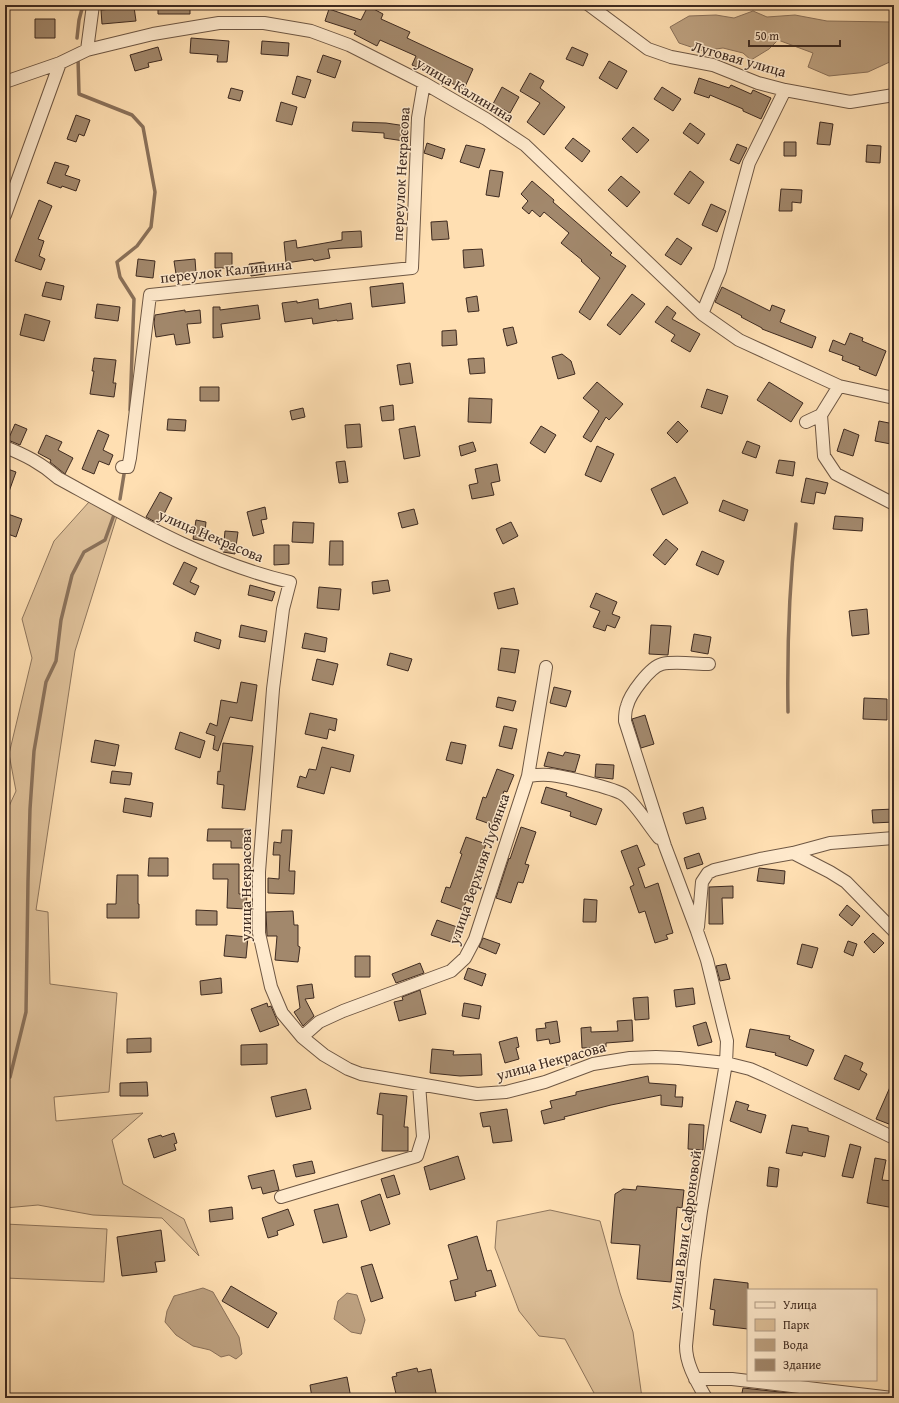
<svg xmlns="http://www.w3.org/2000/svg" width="899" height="1403" font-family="'Gentium Book Plus',serif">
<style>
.green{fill:#dec099;stroke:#8e755c}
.water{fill:#bda180;stroke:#8a715a}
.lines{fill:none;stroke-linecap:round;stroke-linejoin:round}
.stream{stroke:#8a715a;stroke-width:3.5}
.building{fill:#a2886c;stroke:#3e2a20}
.minor-casing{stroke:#6e5744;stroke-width:14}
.minor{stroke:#ffeacd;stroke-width:12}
.labels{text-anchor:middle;stroke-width:3;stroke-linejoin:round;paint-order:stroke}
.street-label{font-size:15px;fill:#3e2a20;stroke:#ffeacd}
</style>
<rect width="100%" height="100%" fill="#ffdfb2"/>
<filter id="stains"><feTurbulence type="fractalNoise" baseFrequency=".005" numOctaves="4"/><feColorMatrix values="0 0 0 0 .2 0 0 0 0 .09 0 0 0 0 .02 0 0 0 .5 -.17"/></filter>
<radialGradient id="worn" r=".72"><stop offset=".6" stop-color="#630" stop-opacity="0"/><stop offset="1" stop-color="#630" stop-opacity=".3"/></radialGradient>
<path class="green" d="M89 502 117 516 75 651 36 910 48 912 50 984 117 993 109 1092 54 1097 56 1121 143 1113 112 1140 123 1184 184 1219 199 1256 162 1218 93 1215 38 1205 5 1208V815L16 791 9 754 32 658 22 619 54 541Z
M550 1210 600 1221 620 1293 633 1332 642 1398H594V1393L565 1339 539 1336 519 1311 495 1248 497 1221Z
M5 1224 107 1229 104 1282 5 1278Z"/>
<path class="water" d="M753 11 767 17 795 15 827 21 892 22 894 23V60L868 72 829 76 808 67 813 53 778 40 769 49 751 60 743 53 723 48 703 51 679 43 670 27 689 16 716 15 734 18Z
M203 1288 213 1292 239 1337 242 1354 236 1359 229 1355 221 1357 210 1350 193 1346 176 1335 165 1322 167 1311 174 1296Z
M347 1293 357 1295 365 1320 361 1334 351 1332 334 1319 338 1301Z"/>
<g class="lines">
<path class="stream" d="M77 38 79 20 83 5
M78 58 79 94 132 115 143 127 155 192 151 227 137 246 117 262 120 277 134 299 130 410
M120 499 125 468
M788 712C787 649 789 587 796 524
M10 1077 26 1012 28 881 30 809 34 751 46 682 56 661 61 620 72 575 84 552 105 540 115 512"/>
</g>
<path class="building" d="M158 5H190V14H158Z
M368 6 383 14 381 19 410 32 407 38 473 69 464 89 412 65 416 56 380 40 377 46 354 34 356 31 325 21 329 9 361 20Z
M134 7 136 21 102 24 101 10Z
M35 19H55V38H35Z
M191 38 229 41 227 62H217L218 55 190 53Z
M262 41 289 43 288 56 261 54Z
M158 47 162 60 148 63 149 67 135 71 130 55Z
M572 47 588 54 583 66 566 59Z
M323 55 341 61 335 78 317 72Z
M609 61 627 71 617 89 599 78Z
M530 73 544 81 540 88 565 107 544 135 527 122 540 103 520 91Z
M297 76 311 80 305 98 292 94Z
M699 78 729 88 731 85 751 94 753 90 771 98 761 119 743 111V109L710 95 709 98 694 93Z
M502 87 519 97 510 113 493 104Z
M662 87 681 99 673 111 654 99Z
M231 88 243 91 240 101 228 98Z
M281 102 297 107 292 125 276 121Z
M76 115 90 120 84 136 79 134 76 142 67 139Z
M353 122 386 123 406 126 404 141 384 138V133L352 131Z
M820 122 833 124 830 145 817 144Z
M690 123 705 134 698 144 683 133Z
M633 127 649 140 637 153 622 139Z
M573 138 590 151 582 162 565 148Z
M784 142H796V156H784Z
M427 143 445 149 442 159 424 153Z
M737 144 747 148 739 164 730 160Z
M466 145 485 149 479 168 460 162Z
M867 145 881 146 880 163 866 162Z
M55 162 69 166 65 175 80 180 76 191 62 186 61 188 47 183Z
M490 170 503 172 499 197 486 195Z
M690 171 704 182 689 204 674 194Z
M621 176 640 192 627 207 608 190Z
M532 181 554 200 553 202 612 253 610 255 626 266 590 320 579 312 600 278 581 261 582 260 561 243 569 233 544 212 540 217 532 210 529 214 522 208 528 201 521 194Z
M781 189 802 190 801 203 792 202V211H779Z
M39 200 52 206 38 239 44 241 39 256 45 259 41 270 15 261Z
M711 204 726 211 717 232 702 225Z
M447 221 449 239 432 240 431 222Z
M361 231 362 247 328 249 330 258 314 261 313 259 286 263 284 242 296 240 297 248 342 240V232Z
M677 238 692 248 681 265 665 255Z
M482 249 484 266 464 268 463 250Z
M215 253H232V268H215Z
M138 259 155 261 153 278 136 276Z
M195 259 196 273 176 274 174 261Z
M264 262 265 274 251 276 249 264Z
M46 282 64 286 61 300 42 296Z
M403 283 405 303 372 307 370 287Z
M722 287 770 311 772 305 785 310 780 322 816 337 812 348 762 329V328L741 317 742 316 715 302Z
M632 294 645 304 620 335 607 325Z
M477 296 479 311 468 312 466 298Z
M318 299 319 309 351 303 353 319 337 321V320L313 324 312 318 285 322 282 303 297 301V303Z
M97 304 120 307 118 321 95 318Z
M258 305 260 319 221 324 223 337 213 338V307H220V310Z
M667 306 676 313 672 319 700 334 690 352 671 341 675 335 655 322Z
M185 310V312L200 310 201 323 187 324 190 343 176 345 174 334 156 337 154 323 155 315Z
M25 314 50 321 44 341 20 335Z
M513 327 517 343 507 346 503 329Z
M456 330 457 345 442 346V331Z
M850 333 863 338 862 341 886 351 876 376 859 369 860 367 842 360 843 356 829 351 833 340 845 345Z
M562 354 571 361 575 374 558 379 552 357Z
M94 358 116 360 113 383H116L114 397 90 394 94 371H92Z
M484 358 485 373 470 374 468 359Z
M410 363 413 383 400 385 397 365Z
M597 382 623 404 609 420 606 417 591 442 583 437 599 411 583 398Z
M769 382 803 403 791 422 757 400Z
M200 387H219V401H200Z
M707 389 728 396 722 414 701 407Z
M469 398 492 399 491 423 468 422Z
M393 405 394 420 382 421 380 407Z
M303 408 305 417 292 420 290 411Z
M168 419 186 420 185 431 167 430Z
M678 421 688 431 677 443 667 433Z
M879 421 894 424 891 444 875 441Z
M15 424 27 429 20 445 8 440Z
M360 424 362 447 347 448 345 425Z
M415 426 420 456 404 459 399 429Z
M541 426 556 435 545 453 530 443Z
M844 429 859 435 853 456 837 451Z
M98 430 109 435 103 450 113 455 109 465 99 461 94 474 82 469Z
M46 435 62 442 58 450 73 458 65 474 50 462 51 460 38 453Z
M747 441 760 446 756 458 742 453Z
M473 442 476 451 461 456 459 446Z
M597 446 614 454 601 482 585 475Z
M779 460 795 462 793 476 776 473Z
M345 461 348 482 339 483 336 462Z
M497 464 500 481 491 483 494 495 472 499 469 485 478 483 475 469Z
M5 468 16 472 6 500H5Z
M675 477 688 503 663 515 651 489Z
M806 478 828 483 825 494 816 492 814 504 801 502Z
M160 492 172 498 159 524 146 517Z
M723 500 748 510 744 521 719 511Z
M265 507 267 519 261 520 264 533 253 536 247 512Z
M414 509 418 524 402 528 398 513Z
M5 513 22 519 16 537 5 533Z
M835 516 863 518 862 531 833 529Z
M196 520 206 522 204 541 193 539Z
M293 522 314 523 313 543 292 542Z
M511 522 518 536 503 544 496 529Z
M225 531 238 532 235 554 223 552Z
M666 539 678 549 665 565 653 555Z
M330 541H343V565H329Z
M274 545H289V564L274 565Z
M702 551 724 561 718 575 696 565Z
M184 562 197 568 190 582 199 586 195 595 173 584Z
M388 580 390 591 373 594 372 582Z
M250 585 275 592 272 601 248 595Z
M319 587 341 589 339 610 317 608Z
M514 588 518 604 498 609 494 593Z
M596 593 617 602 612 614 620 617 615 628 607 625 605 631 593 627 600 611 590 607Z
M867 609 869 634 852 636 849 611Z
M241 625 267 631 265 642 239 637Z
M651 625 671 626 668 655 649 654Z
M196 632 221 640 219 649 194 641Z
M305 633 327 638 325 652 302 648Z
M694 634 711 637 708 654 691 651Z
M501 648 519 650 515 673 498 670Z
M390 653 412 659 408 671 387 665Z
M317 659 338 664 333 685 312 680Z
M241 682 257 685 252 721 230 717 218 751 213 749 215 736 206 733 210 723 217 726 221 700 237 703Z
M554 687 571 691 566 707 550 703Z
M498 697 516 701 513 711 496 707Z
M864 698 887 699V720L863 719Z
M310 713 337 719 335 731 329 729 327 739 305 734Z
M645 715 654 744 641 748 632 719Z
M504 726 517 729 512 749 499 746Z
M180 732 205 741 200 758 175 749Z
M95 740 119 745 115 766 91 762Z
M451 742 466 745 462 764 446 760Z
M223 743 253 746 245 810 222 808 224 785 217 784 218 771 220 772Z
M322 747 354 755 350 772 331 767 324 794 297 787 300 776 306 778 309 769 316 770Z
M548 752 563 756 565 752 580 755 575 772 544 766Z
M596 764 614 765 613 779 595 777Z
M497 769 514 775 507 792 504 791 493 825 476 819 483 797 486 798Z
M112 771 132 773 130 785 110 783Z
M546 787 567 793 566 796 602 809 596 825 570 816 571 812 541 803Z
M125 798 153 803 151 817 123 812Z
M703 807 706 819 686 824 683 813Z
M894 809V822L873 823 872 810Z
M521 827 536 832 525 864 529 865 523 883 518 882 511 903 496 898 509 858 510 859Z
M208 829H250V848H231V841H207Z
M282 830H292L289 871H295L294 894 268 893V878L279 879 280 855H273L274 842 281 843Z
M466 837 486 844 463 910 441 902 446 887 450 888 462 854 460 853Z
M637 845 645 865 638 868 645 888 658 883 673 933 666 935 668 939 655 943 645 911 639 913 630 887 634 885 621 851Z
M699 853 703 864 687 869 684 858Z
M149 858H168V876H148Z
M213 864H239V894H247L246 909 227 908 228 879H213Z
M759 868 785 871 784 884 757 881Z
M117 875H138V904H139V918H107V904H116Z
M733 886V898H722L723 924H709V887Z
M584 899 597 900 596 922H583Z
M847 905 860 916 852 926 839 915Z
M196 910 217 911V925H196Z
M293 911 294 925H298V946L300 947 298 962 275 960 277 936H267L266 912Z
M437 920 460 928 454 943 431 935Z
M873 933 884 943 874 953 864 942Z
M226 935 248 937 246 958 224 956Z
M483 938 500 944 496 954 479 947Z
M848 941 857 944 853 956 844 952Z
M802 944 818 948 812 968 797 964Z
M355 956H370V977H355Z
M420 963 424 973 396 983 392 974Z
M726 964 730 979 720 981 716 966Z
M468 968 486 974 482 986 464 979Z
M221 978 222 993 201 995 200 981Z
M312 984 314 998 305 999 314 1016 303 1026 294 1012 300 1008 297 986Z
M693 988 695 1004 676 1007 674 990Z
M420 990 426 1014 399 1021 394 1002 403 1000 402 997Z
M648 997 649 1019 635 1020 633 998Z
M267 1003 268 1007 271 1006 279 1025 260 1032 251 1009Z
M464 1003 481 1006 479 1019 462 1016Z
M632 1020 633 1041 606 1043V1047L582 1048 581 1028 591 1027V1032L618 1031 617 1021Z
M557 1021 560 1042 550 1044 549 1039 537 1041 536 1029 546 1028 545 1023Z
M706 1022 712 1042 698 1046 693 1026Z
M750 1029 790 1036 789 1039 814 1050 807 1066 775 1055 776 1053 746 1047Z
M517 1037 519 1047 516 1048 519 1059 505 1063 499 1042Z
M151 1038V1052L127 1053V1039Z
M267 1044V1064L241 1065V1045Z
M432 1049 454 1051 453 1055 481 1054 482 1075 460 1076 430 1073Z
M845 1055 863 1063 860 1070 867 1074 859 1090 834 1079Z
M648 1076 649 1083 676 1085 675 1097H683L682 1107 661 1105V1095L611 1105 564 1117 565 1119 544 1124 541 1111 552 1108 550 1101 576 1095V1092Z
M894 1078V1126L876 1119Z
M147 1082 148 1096H120V1083Z
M306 1089 311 1109 276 1117 271 1097Z
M380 1093 407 1096 404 1127H408V1151H382L383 1115 377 1114Z
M736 1101 749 1105 747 1110 766 1115 761 1133 730 1121Z
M507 1109 512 1141 493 1143 490 1126 483 1127 480 1113Z
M689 1124 704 1125 703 1150 688 1149Z
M792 1125 808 1128V1131L829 1136 825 1157 803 1152 802 1156 786 1153Z
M174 1133 177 1143 174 1144 176 1150 154 1158 148 1139 161 1135 162 1137Z
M850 1144 861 1147 853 1178 842 1176Z
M458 1156 465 1179 430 1190 424 1167Z
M875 1158 886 1160 882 1180 894 1181V1208L867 1203Z
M312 1161 315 1173 296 1177 293 1165Z
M769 1167 779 1169 777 1187 767 1186Z
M274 1170 279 1190 263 1194 261 1187 252 1189 248 1176Z
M394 1175 400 1194 387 1198 381 1179Z
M637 1186 684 1190 682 1208 677 1207 671 1282 637 1279 640 1245 611 1243 615 1194 623 1189 636 1190Z
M380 1194 390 1224 370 1231 361 1201Z
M338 1204 347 1237 323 1243 314 1210Z
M232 1207 233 1219 210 1222 209 1210Z
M288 1209 294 1225 277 1231 278 1235 268 1238 262 1218Z
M161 1230 165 1261 155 1262 157 1272 122 1276 117 1237Z
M477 1236 487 1271 491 1270 496 1286 475 1292 476 1296 455 1301 450 1281 458 1279 448 1245Z
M372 1264 383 1298 371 1302 361 1267Z
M714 1279 748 1283V1329L713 1325 715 1310 710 1309Z
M231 1286 277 1313 268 1328 222 1301Z
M417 1368 418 1372 431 1369 437 1398H397L392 1377 397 1376 396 1373Z
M347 1377 351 1398H312L310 1385Z
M743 1388 798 1394V1398H741Z"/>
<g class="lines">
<defs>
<path id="minor" d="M589 5 648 49 671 57 713 65 758 83 785 90 850 102 894 95
M87 50 93 5
M5 82 60 63 87 50 153 34 219 23H264L311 31 349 45 424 83 486 119 525 145 702 314 739 340 839 386 894 398
M5 215 60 63
M702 314 720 270 749 163 785 90
M821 415 824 456 836 474 894 504
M806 422 821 415 839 386
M5 447C25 455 41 463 58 478 131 518 207 563 290 582L283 609 273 689 259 872V933L271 987 282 1013 302 1037 324 1055 348 1069 361 1074 477 1094 506 1092 545 1082 593 1064 630 1058 656 1057 679 1058 726 1063 750 1069 766 1076 894 1138
M122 467H128L130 458 150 295 412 268 418 118 424 83
M528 776C535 775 542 774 549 775 563 776 614 788 624 795 636 804 649 826 659 838
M793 853 830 872 846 882 894 931
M698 927 702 882 708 873 714 870 760 859 793 853 830 843 894 838
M302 1037 319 1022 343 1011 451 971 465 958 475 939 528 776 546 667
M281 1197 417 1156 423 1137 419 1084
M695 1379H732L892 1398
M706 1398C697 1382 686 1365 686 1346L694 1262 701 1211 726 1063 727 1041 707 960 697 931 665 846 625 721C625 716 625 711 627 706 630 694 650 667 662 664 674 661 696 664 709 664"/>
</defs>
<use href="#minor" class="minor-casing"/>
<use href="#minor" class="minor"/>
</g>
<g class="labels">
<g class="street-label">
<text transform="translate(739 59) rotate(16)" y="5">Луговая улица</text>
<text transform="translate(465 90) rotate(31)" y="5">улица Калинина</text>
<text transform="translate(401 174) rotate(-87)" y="5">переулок Некрасова</text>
<text transform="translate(226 271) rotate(-6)" y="5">переулок Калинина</text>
<text transform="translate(211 536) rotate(23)" y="5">улица Некрасова</text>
<text transform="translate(479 869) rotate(-71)" y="5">улица Верхняя Лубянка</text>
<text transform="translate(246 885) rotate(-90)" y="5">улица Некрасова</text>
<text transform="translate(551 1061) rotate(-15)" y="5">улица Некрасова</text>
<text transform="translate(685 1230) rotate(-82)" y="5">улица Вали Сафроновой</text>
</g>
</g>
<rect width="899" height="1403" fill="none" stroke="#ffdfb2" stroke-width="20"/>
<rect x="6" y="6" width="887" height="1391" fill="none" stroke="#3e2a20" stroke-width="2"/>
<rect x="10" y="10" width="879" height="1383" fill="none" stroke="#3e2a20"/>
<rect x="747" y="1289" width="130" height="92" fill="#ffeacd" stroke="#b29d88"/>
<rect x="755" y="1302" width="20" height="6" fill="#ffeacd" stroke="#b29d88"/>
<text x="783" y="1309" font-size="12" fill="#3e2a20">Улица</text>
<rect x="755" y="1319" width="20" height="12" fill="#dec099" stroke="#b29d88"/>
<text x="783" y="1329" font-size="12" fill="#3e2a20">Парк</text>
<rect x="755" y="1339" width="20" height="12" fill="#bda180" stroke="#b29d88"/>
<text x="783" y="1349" font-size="12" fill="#3e2a20">Вода</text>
<rect x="755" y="1359" width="20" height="12" fill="#a2886c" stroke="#b29d88"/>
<text x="783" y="1369" font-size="12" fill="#3e2a20">Здание</text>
<path d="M749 40v6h91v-6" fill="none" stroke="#3e2a20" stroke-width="2"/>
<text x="755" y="40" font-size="12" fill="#3e2a20" stroke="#ffeacd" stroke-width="3" paint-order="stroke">50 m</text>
<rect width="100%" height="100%" filter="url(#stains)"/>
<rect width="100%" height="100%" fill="url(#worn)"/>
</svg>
